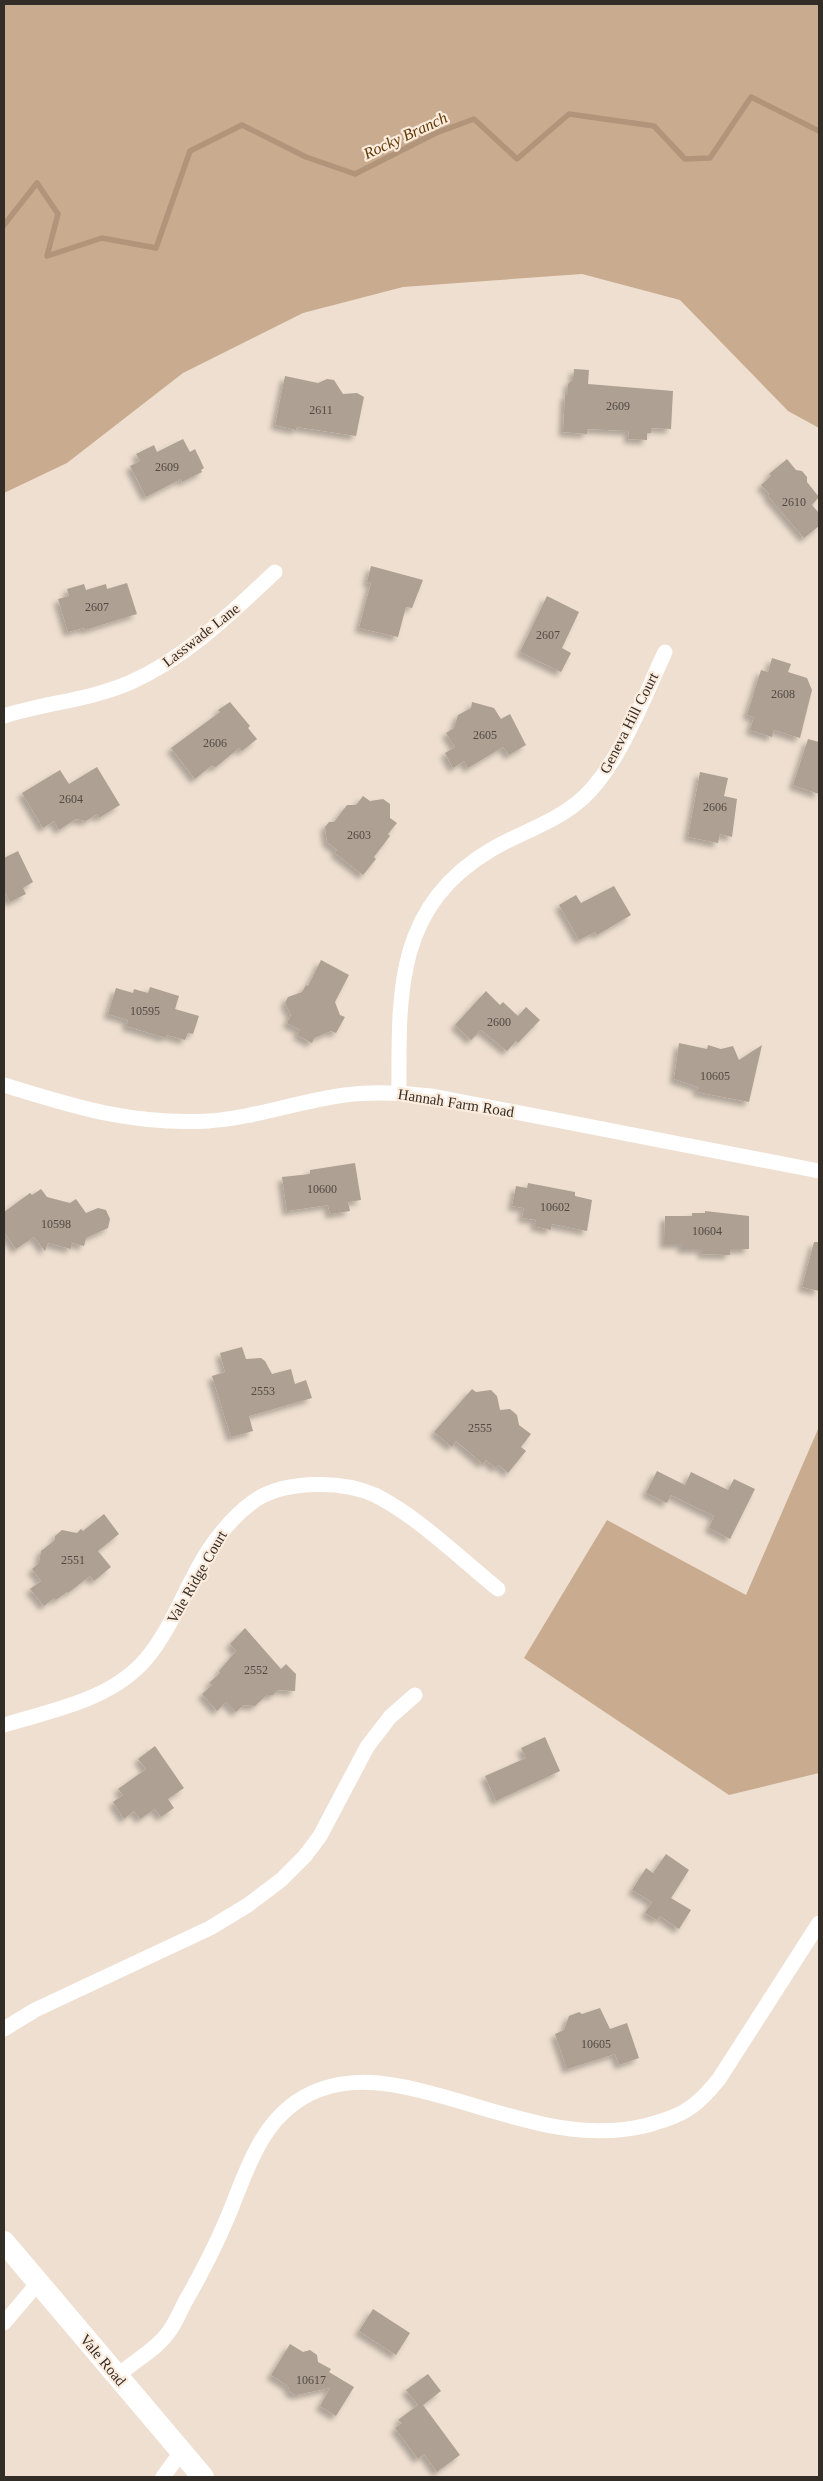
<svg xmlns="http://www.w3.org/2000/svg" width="823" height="2481" font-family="'Times New Roman',serif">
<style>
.forest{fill:#c9ac90}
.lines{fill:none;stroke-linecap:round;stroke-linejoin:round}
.stream{stroke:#b19479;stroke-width:5.5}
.building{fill:#aea092;filter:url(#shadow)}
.street{stroke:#fff;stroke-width:15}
.secondary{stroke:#fff;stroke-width:22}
.labels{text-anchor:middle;stroke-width:4.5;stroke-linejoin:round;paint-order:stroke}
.number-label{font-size:12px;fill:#524a42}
.street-label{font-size:15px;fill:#332d27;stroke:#fcecdd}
.water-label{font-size:16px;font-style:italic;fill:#5f3805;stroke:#fcecdd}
</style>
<defs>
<filter id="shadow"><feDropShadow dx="-4.5" dy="4.5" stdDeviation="2.5" flood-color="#0004"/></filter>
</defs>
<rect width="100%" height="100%" fill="#eedfd0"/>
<path class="forest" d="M4 4H819V428L788 411 680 300 582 274 403 287 303 313 183 373 67 463 4 493Z
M819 1427V1773L729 1795 524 1658 607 1520 746 1595Z"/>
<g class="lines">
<path class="stream" d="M4 225 37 183 58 214 47 256 102 238 156 248 190 151 242 125 306 157 355 174 436 133 474 119 517 159 569 114 654 126 685 159 710 158 751 97 819 131"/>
</g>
<path class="building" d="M574 369 589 370 588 384 673 391 671 429 651 428V433H647V440L628 439 629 431 587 429V434L563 432 565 395H568V384L573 379Z
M285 376 318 383 327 379 334 380 343 394 357 393 364 397 356 436 297 427 296 430 275 425Z
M183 439 190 452 195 449 204 468 201 470 202 472 182 482 181 479 146 497 130 466 140 461 136 454 154 445 157 452Z
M787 459 796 470 802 471 807 477V482L819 497 812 505 819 513V526L804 538 768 496 769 494 761 485 771 476 769 474Z
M371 566 423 580 412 608 406 607 398 637 359 628 371 583 367 582Z
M127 583 137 614 85 630 84 628 68 632 58 599 69 596 67 589 84 584 86 590 106 584 107 589Z
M547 596 579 612 562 648 571 653 561 672 520 652Z
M772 658 791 664 788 672 807 678 812 690 800 738 774 730 772 737 750 730 754 717 747 715 752 699 761 670 768 672Z
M230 702 250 726 248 728 257 739 242 751 239 748 216 767 211 766 195 779 171 748 220 712 218 710Z
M472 702 494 708 501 719 510 714 526 745 509 755 503 747 468 768 464 761 453 768 445 753 455 747 446 733 454 728 458 715 471 708Z
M808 739 819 742V794L793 785Z
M97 767 120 805 99 818 97 814 86 821 76 819 59 830 54 821 43 828 22 793 60 770 69 784Z
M700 772 728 778 724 796 737 799 732 837 720 834 718 843 688 837Z
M363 796 370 801 383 799 390 804V818L397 823 388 834 390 836 374 857 376 859 363 875 335 853 337 850 327 842 325 827 329 822H334L347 805H356Z
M18 851 33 882 23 888 26 894 10 902 4 890V858Z
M614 886 631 915 597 935 595 932 579 940 559 905 576 895 581 903Z
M321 960 349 975 335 1002 340 1015 345 1017 336 1033 331 1031 314 1038 312 1043 297 1035 300 1030 287 1023 291 1015 285 1003 288 997 302 992 306 985 308 986Z
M150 987 179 996 175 1009 199 1016 193 1034 188 1033 185 1040 167 1035 166 1038 126 1026 128 1020 108 1014 116 988 133 993 134 989 148 993Z
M486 991 500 1005 503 1002 518 1016 526 1007 540 1020 518 1043 516 1041 507 1051 481 1030 471 1040 455 1025Z
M679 1043 707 1049 708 1045 721 1049 733 1046 739 1060 762 1045 749 1102 697 1092 698 1087 674 1079Z
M355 1163 361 1200 348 1202 350 1211 330 1214 328 1205 287 1211 282 1177 310 1174V1170Z
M528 1183 575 1192V1196L592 1200 587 1231 552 1224 551 1230 534 1226 536 1220 522 1218 524 1208 512 1206 516 1186 527 1188Z
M41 1189 47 1197 70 1203 76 1199 86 1213 98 1208 106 1210 110 1219 108 1228 86 1238 84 1246 72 1243 71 1249 48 1243 45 1251 34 1237 16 1249 4 1232V1212L30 1193 32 1195Z
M705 1211 749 1216V1249H730V1255L702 1254V1249H682V1244H664L665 1216H692V1213H705Z
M814 1242H819V1291L802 1287Z
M242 1347 246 1359 261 1358 265 1361 272 1374 291 1369 295 1384 306 1380 312 1398 249 1416 253 1431 231 1437 212 1376 225 1372 220 1353Z
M472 1389 476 1392 491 1390 497 1396 500 1410 510 1409 517 1415 519 1425 531 1434 521 1447 526 1451 508 1473 499 1465 496 1468 486 1460 483 1464 456 1441 452 1447 434 1432Z
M657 1471 685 1485 691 1472 728 1490 734 1479 755 1489 730 1539 709 1528 714 1516 671 1495 667 1503 646 1493Z
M104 1514 119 1534 98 1551 111 1567 94 1581 90 1576 68 1593 67 1592 56 1600 54 1598 44 1606 30 1589 41 1581 32 1569 39 1563 41 1551 55 1540V1536L62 1530 77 1533 81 1529 83 1531Z
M245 1628 281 1669 286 1664 296 1674 295 1691 278 1690 273 1695H267L255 1706 244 1705 236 1712 226 1702 217 1711 202 1694 212 1685 209 1683 220 1673 219 1671 236 1651 230 1644Z
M545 1737 560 1771 496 1801 485 1776 526 1758 521 1748Z
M155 1746 184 1788 168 1799 174 1808 161 1817 155 1809 140 1819 134 1811 124 1819 113 1802 123 1795 118 1789 146 1769 138 1759Z
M666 1854 689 1870 671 1898 691 1910 679 1929 660 1916 657 1920 645 1913 652 1902 632 1890 646 1868 653 1873Z
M600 2008 610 2029 627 2023 639 2058 619 2065 615 2054 567 2069 555 2034 564 2030 569 2016 579 2012 582 2014Z
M373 2309 410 2333 396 2355 359 2331Z
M290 2344 303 2352 310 2350 317 2355 318 2362 331 2369 329 2372 354 2387 336 2416 320 2406 330 2388 296 2395 290 2392 288 2386 271 2375Z
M428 2374 441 2391 423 2405 460 2455 437 2472 424 2454 418 2459 395 2428 402 2423 398 2420 418 2405 406 2390Z"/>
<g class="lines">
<path class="street" d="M4 716C45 703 89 700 129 683 186 658 230 614 275 572
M4 1085C76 1107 130 1125 208 1121 254 1118 299 1101 345 1095 375 1091 403 1093 432 1096L819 1171
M399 1093C399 996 394 908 489 851 520 832 556 823 584 797 620 763 644 697 665 652
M4 1725C53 1710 111 1700 146 1659 174 1626 186 1583 210 1548 222 1530 236 1514 254 1501 284 1480 342 1480 375 1495 417 1516 461 1559 498 1589
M4 2029 35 2010 210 1928 248 1905 281 1880 305 1856 320 1836 367 1747 390 1717 415 1695
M4 2323 38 2283
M118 2376C134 2360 154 2352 168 2333 175 2324 180 2312 185 2302 200 2276 214 2249 226 2221 245 2177 258 2123 304 2097 341 2076 382 2081 422 2091 497 2109 570 2145 648 2125 661 2121 674 2118 685 2111 699 2103 709 2091 719 2079L819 1923
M163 2477 181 2452"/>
<path class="secondary" d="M4 2242 203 2477"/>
</g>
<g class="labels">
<g class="number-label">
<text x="618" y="410">2609</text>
<text x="321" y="414">2611</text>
<text x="167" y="471">2609</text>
<text x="794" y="506">2610</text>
<text x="97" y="611">2607</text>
<text x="548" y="639">2607</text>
<text x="783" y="698">2608</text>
<text x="485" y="739">2605</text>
<text x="215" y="747">2606</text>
<text x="71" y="803">2604</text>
<text x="715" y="811">2606</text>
<text x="359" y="839">2603</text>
<text x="145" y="1015">10595</text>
<text x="499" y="1026">2600</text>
<text x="715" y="1080">10605</text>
<text x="322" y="1193">10600</text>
<text x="555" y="1211">10602</text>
<text x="56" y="1228">10598</text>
<text x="707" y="1235">10604</text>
<text x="263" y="1395">2553</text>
<text x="480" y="1432">2555</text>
<text x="73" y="1564">2551</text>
<text x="256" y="1674">2552</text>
<text x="596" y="2048">10605</text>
<text x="311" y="2384">10617</text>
</g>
<g class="street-label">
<text transform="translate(201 635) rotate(-38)" y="5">Lasswade Lane</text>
<text transform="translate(629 723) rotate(-63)" y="5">Geneva Hill Court</text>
<text transform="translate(456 1103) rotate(9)" y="5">Hannah Farm Road</text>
<text transform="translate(197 1577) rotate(-60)" y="5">Vale Ridge Court</text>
<text transform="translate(103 2360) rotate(50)" y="5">Vale Road</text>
</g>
<g class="water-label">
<text transform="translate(405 135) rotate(-25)" y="6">Rocky Branch</text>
</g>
</g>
<rect width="823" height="2481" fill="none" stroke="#332d27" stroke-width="10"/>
</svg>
